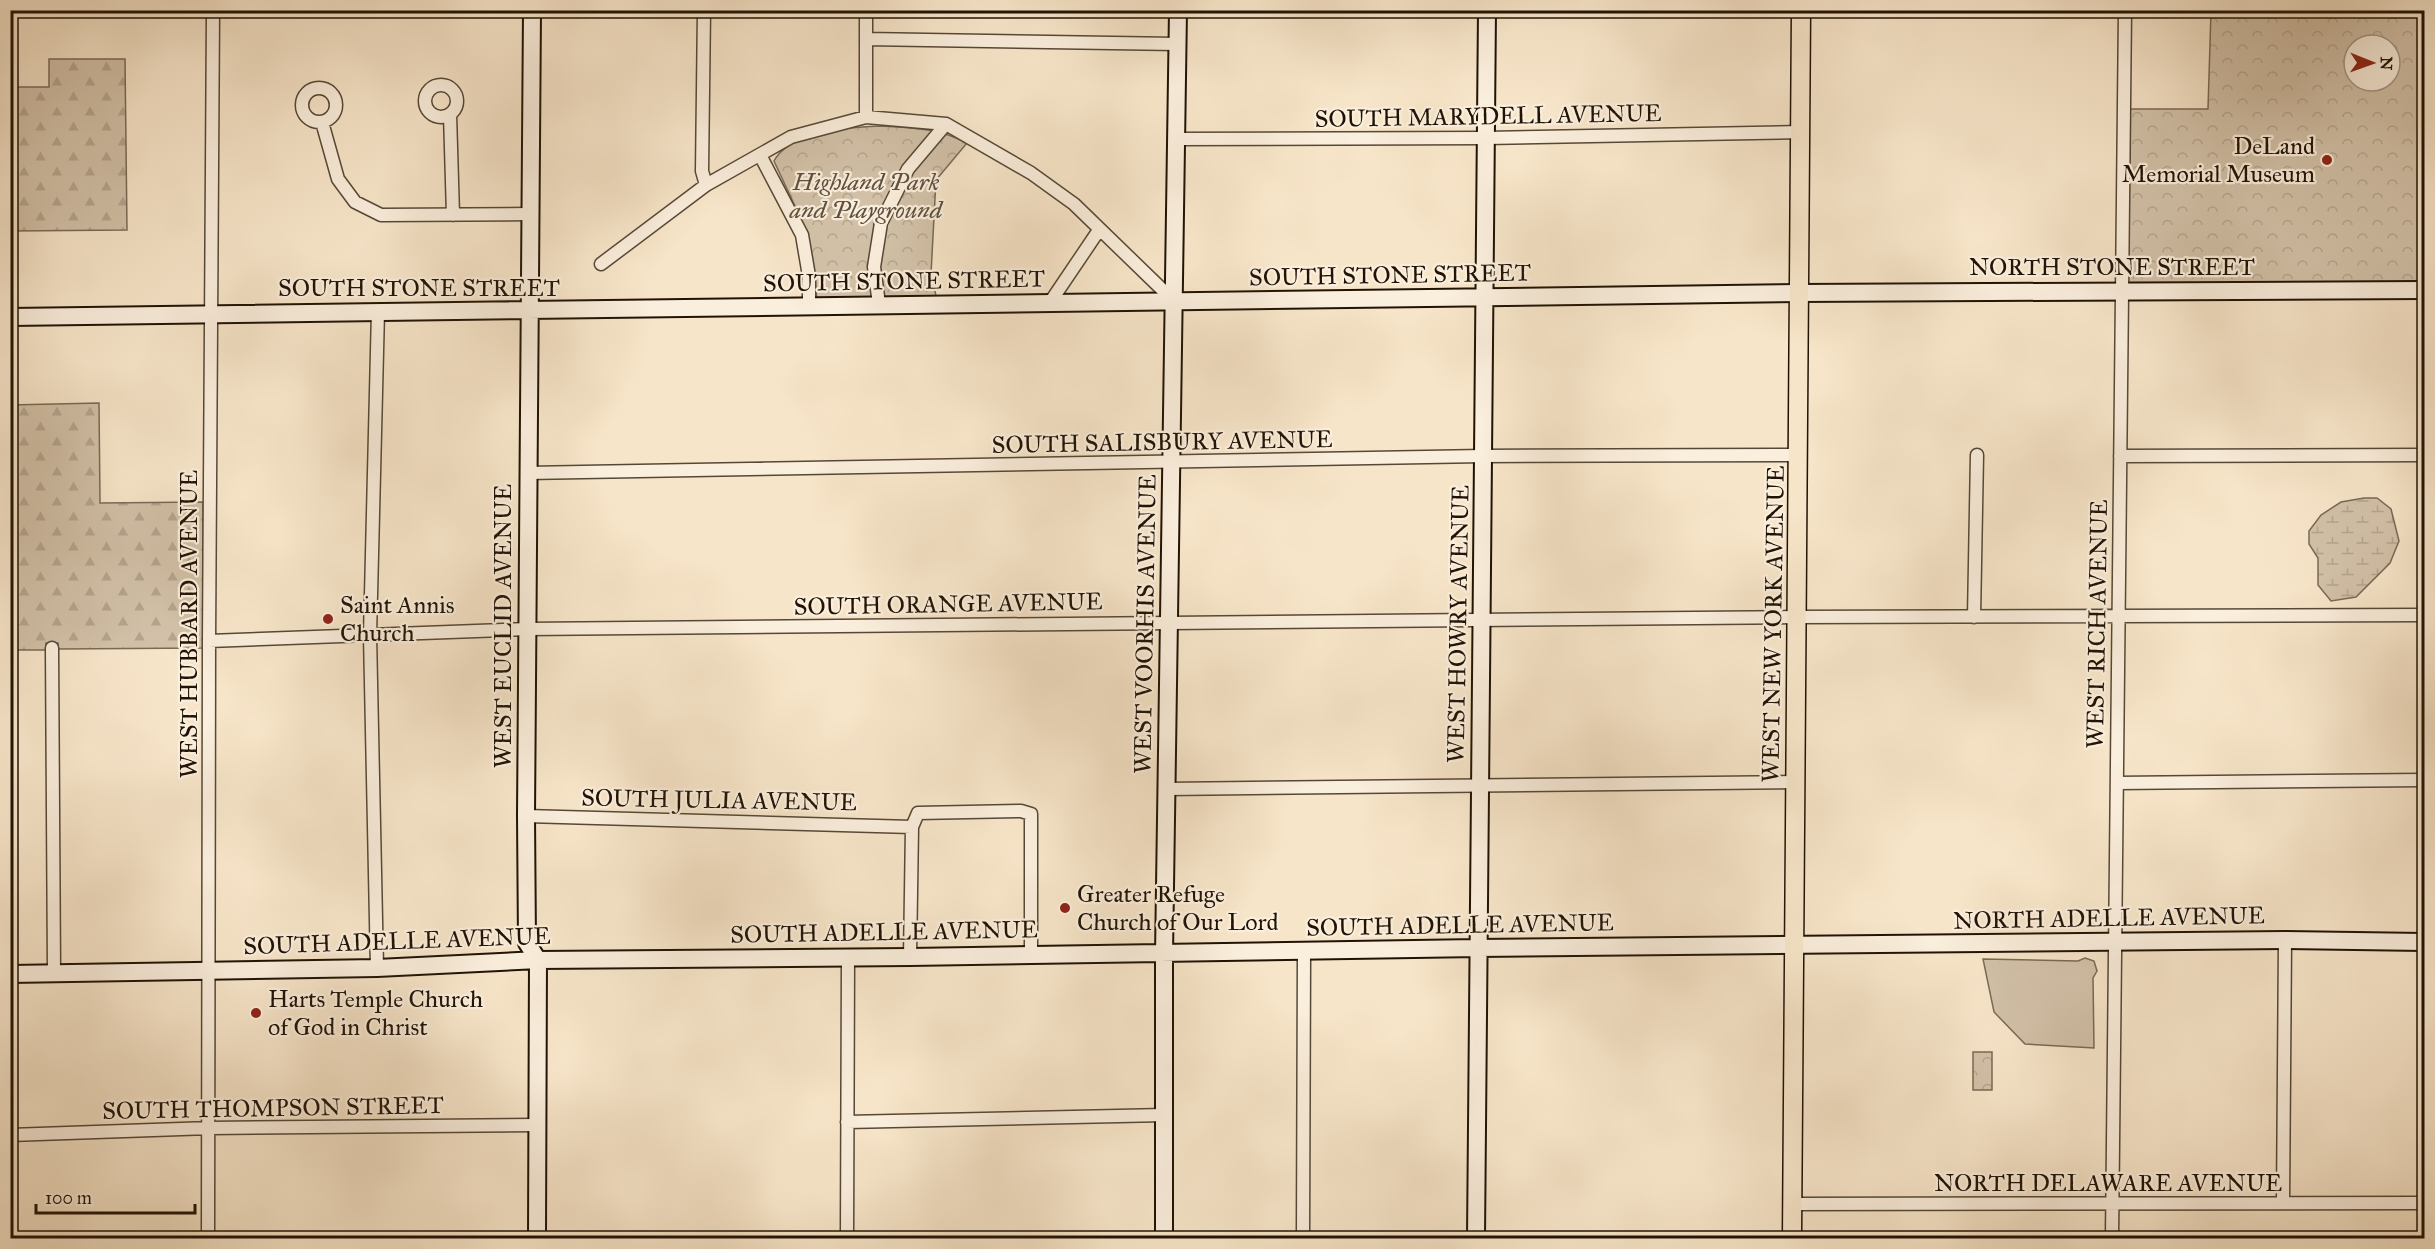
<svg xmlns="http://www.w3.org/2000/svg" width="2435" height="1249" font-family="'IM FELL Great Primer',serif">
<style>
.forest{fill:url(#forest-firs);stroke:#796a56;stroke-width:1.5}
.wetland{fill:url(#wetland-marsh);stroke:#796a56;stroke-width:1.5}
.park{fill:url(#park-crowns);stroke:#796a56;stroke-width:1.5;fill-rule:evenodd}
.garden{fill:#d2c1a8;stroke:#796a56;stroke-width:1.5}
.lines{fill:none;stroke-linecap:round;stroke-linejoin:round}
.street-casing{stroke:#564836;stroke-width:15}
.secondary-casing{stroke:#201305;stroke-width:20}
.primary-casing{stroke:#201305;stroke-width:21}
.street{stroke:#faeedc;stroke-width:12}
.secondary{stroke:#faeedc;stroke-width:16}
.primary{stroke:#f7e5c9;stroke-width:18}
.poi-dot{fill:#8f2418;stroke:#faeedc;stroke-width:2}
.labels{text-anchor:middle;stroke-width:4.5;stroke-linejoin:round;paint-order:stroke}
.street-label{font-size:24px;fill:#201305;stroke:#faeedc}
.poi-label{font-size:24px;fill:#201305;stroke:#faeedc;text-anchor:start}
.park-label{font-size:24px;font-style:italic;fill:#5e503e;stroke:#faeedc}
</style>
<defs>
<pattern id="forest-firs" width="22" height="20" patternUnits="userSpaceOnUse" patternTransform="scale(1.5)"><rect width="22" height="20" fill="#d2c1a8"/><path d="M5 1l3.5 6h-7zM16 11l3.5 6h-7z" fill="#b4a58f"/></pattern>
<pattern id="wetland-marsh" width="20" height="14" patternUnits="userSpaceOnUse" patternTransform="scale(1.5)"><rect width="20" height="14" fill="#d2c1a8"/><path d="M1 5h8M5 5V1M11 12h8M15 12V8" fill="none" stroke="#b4a58f"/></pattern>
<pattern id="park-crowns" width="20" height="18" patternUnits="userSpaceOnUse" patternTransform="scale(1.5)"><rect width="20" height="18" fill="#d2c1a8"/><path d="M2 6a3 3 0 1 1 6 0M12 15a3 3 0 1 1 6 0" fill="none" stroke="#b4a58f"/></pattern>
</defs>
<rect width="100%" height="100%" fill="#f7e5c9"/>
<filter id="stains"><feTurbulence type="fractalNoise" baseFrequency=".00333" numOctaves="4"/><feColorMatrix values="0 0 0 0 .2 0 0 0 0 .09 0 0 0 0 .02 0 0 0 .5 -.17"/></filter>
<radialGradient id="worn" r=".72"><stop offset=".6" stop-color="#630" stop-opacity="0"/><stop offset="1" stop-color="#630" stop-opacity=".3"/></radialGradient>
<path class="forest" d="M49 59H125L127 230 11 231V87H49Z
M99 403 100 503 203 502V648L58 649V643H46V650H11L10 405Z"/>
<path class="wetland" d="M2364 498H2377L2391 509 2399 541 2390 563 2356 597 2331 601 2318 585V558L2309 544V531L2321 515 2341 502Z"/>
<path class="park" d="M2211 11H2424V290H2122L2124 109H2208ZM2354 45H2390V81H2354Z
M881 126C913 128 938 128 967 143L936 180 931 274 937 300H817L813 263 807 232 774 161C790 131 850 127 881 126Z
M1973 1052H1992V1090H1973Z"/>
<path class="garden" d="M2085 958 2094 961 2097 971 2093 978 2094 1048 2025 1044 1994 1012 1983 959 2078 961Z"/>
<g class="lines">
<defs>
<path id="street" d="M704 10 702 171 706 185
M866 39 1177 44
M425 101a16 16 0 1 1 32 0a16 16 0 1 1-32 0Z
M302 105a17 17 0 1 1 34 0a17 17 0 1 1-34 0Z
M450 114 453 215
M866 117V10
M322 122 338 179 355 202 381 215 531 214
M1176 139 1486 138 1801 132
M760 155 802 235 809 276V305
M601 264 706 185 791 137 866 117 946 124 1031 173 1074 204 1174 301
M879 304 874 267 881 223 908 169 946 124
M1049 304 1099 230
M2120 456 2424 455
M527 473 1483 456 1798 455
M1974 617 1977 455
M209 641 527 629 1797 617 2424 615
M52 648 54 973
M2117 783 2424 780
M1167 789 1795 782
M526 816 912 827
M910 957 912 827 918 813 1021 811 1031 814V954
M377 968 370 635 378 311
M847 1122 1164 1115
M10 1135 210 1128 537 1125
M2283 1203 2285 940
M1792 1204 2424 1203
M208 1238 209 641 213 10
M847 1238 848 958
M1303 1238 1304 952
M2112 1238 2125 10"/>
<path id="secondary" d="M532 10 526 816 527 943 538 960 537 1238
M10 317 1799 293 2424 290
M10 974 377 968 538 960 910 957 1478 948 2285 940 2424 942
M1164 1238V954L1178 10
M1476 1238 1487 10"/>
<path id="primary" d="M1792 1238 1801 10"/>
</defs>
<use href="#street" class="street-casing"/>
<use href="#secondary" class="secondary-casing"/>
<use href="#primary" class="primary-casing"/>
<use href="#street" class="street"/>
<use href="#secondary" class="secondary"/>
<use href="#primary" class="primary"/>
</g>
<g class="poi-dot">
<circle cx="2327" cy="160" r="6"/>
<circle cx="328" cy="619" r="6"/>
<circle cx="1065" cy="908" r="6"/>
<circle cx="256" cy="1013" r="6"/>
</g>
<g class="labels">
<g class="street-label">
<text transform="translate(1488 116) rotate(-1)" y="8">SOUTH MARYDELL AVENUE</text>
<text x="2112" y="275">NORTH STONE STREET</text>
<text transform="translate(1390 275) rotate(-1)" y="8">SOUTH STONE STREET</text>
<text transform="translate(904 281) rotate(-1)" y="8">SOUTH STONE STREET</text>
<text x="419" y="296">SOUTH STONE STREET</text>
<text transform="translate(1162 442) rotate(-1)" y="8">SOUTH SALISBURY AVENUE</text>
<text transform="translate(948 604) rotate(-1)" y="8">SOUTH ORANGE AVENUE</text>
<text transform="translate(189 624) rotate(-90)" y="8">WEST HUBBARD AVENUE</text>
<text transform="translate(1145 624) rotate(-89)" y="8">WEST VOORHIS AVENUE</text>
<text transform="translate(1458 624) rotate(-89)" y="8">WEST HOWRY AVENUE</text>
<text transform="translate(1773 624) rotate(-89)" y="8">WEST NEW YORK AVENUE</text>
<text transform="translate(2097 624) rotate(-89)" y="8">WEST RICH AVENUE</text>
<text transform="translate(503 626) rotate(-90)" y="8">WEST EUCLID AVENUE</text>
<text transform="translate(719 800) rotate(1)" y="8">SOUTH JULIA AVENUE</text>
<text transform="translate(2109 918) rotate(-1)" y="8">NORTH ADELLE AVENUE</text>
<text transform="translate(1460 925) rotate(-1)" y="8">SOUTH ADELLE AVENUE</text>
<text transform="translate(884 932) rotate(-1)" y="8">SOUTH ADELLE AVENUE</text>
<text transform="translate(397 941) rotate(-2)" y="8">SOUTH ADELLE AVENUE</text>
<text transform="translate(273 1108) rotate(-1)" y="8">SOUTH THOMPSON STREET</text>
<text x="2108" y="1191">NORTH DELAWARE AVENUE</text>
</g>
<g class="poi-label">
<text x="2315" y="154" text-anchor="end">DeLand<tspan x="2315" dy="28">Memorial Museum</tspan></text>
<text x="340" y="613">Saint Annis<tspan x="340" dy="28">Church</tspan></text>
<text x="1077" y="902">Greater Refuge<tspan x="1077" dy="28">Church of Our Lord</tspan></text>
<text x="268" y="1007">Harts Temple Church<tspan x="268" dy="28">of God in Christ</tspan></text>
</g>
<g class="park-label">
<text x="866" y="190">Highland Park<tspan x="866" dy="28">and Playground</tspan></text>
</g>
</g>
<rect width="2435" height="1249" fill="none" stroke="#f7e5c9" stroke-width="36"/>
<rect x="12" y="12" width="2411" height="1225" fill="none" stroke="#201305" stroke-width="3"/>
<rect x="18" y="18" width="2399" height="1213" fill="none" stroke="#201305" stroke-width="1.5"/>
<g transform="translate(2372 63) rotate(91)"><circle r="28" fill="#faeedc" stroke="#a39686" stroke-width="1.5"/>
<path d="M0-4.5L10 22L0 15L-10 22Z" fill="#8f2418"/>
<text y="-9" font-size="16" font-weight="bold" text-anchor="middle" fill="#201305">N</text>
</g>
<path d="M36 1204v9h159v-9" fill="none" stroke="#201305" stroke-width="3"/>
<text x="45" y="1204" font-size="18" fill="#201305" stroke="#faeedc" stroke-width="4.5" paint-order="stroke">100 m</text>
<rect width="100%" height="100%" filter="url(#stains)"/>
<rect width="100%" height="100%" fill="url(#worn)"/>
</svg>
